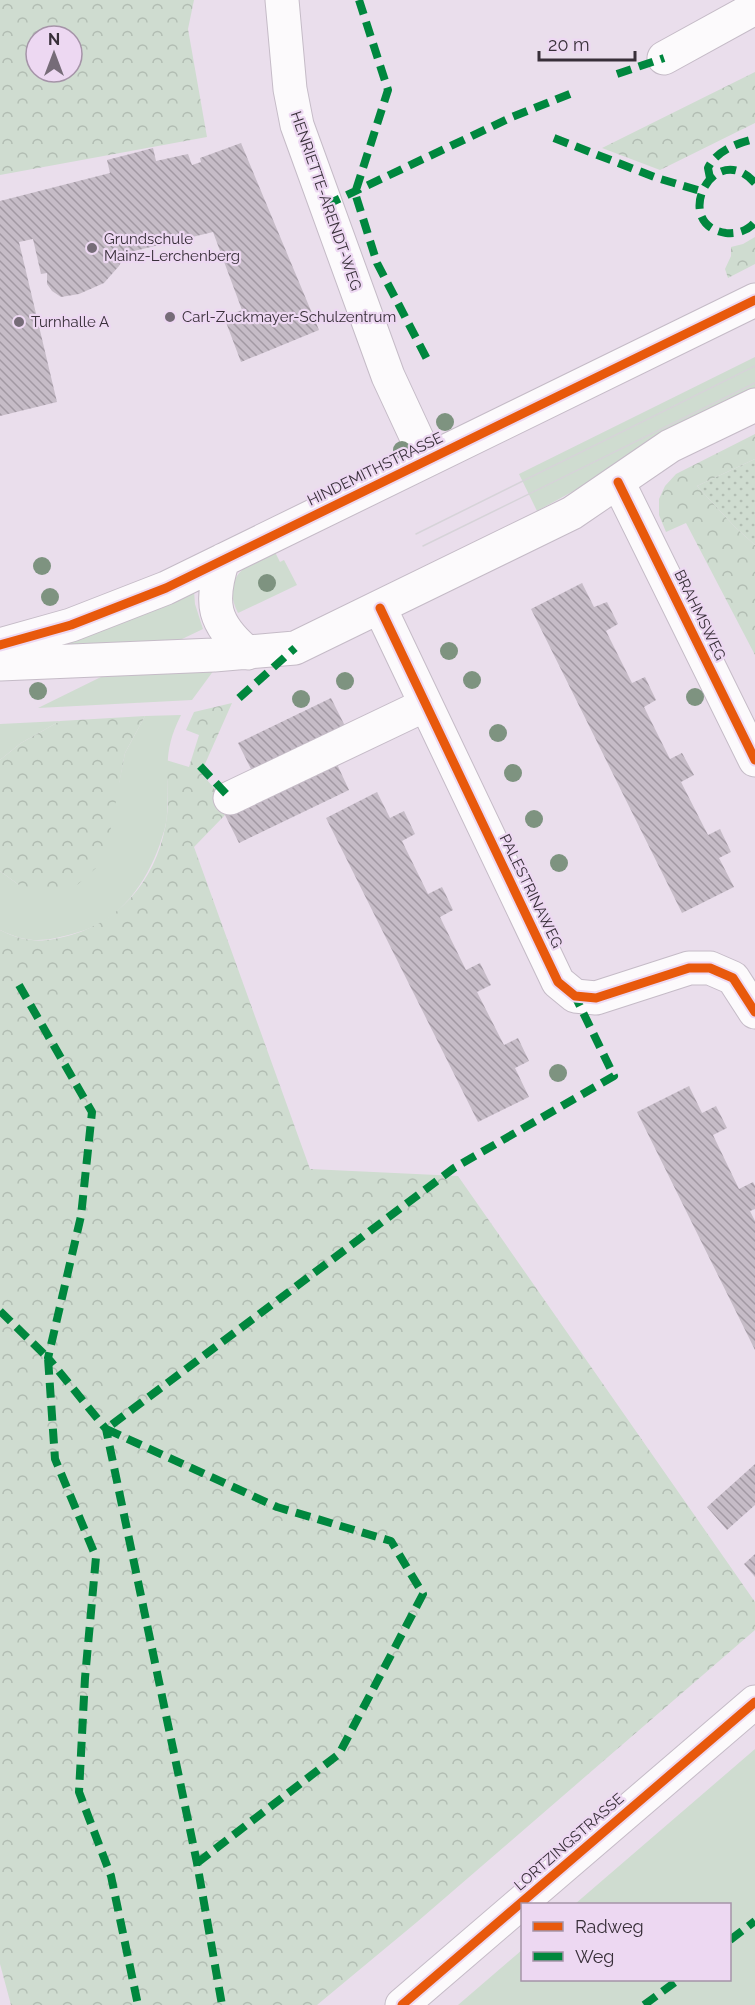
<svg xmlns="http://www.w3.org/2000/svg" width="755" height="2005" font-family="Raleway,sans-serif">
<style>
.grass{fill:#cfdcd0}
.forest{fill:url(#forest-crowns);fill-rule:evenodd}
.park{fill:url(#park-dots)}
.building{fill:url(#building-back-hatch)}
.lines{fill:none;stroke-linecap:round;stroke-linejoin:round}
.minor-casing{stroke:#c5bbc7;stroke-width:35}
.minor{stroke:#fcfafc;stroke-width:33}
.tram{stroke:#d6d3d8;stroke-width:1.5}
.quiet{stroke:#00873e;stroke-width:8;stroke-dasharray:15 8;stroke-linecap:butt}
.cycleway-casing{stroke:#edd8f2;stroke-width:13}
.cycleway{stroke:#e8590c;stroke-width:9}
.tree{fill:#7e9380}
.poi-dot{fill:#766c78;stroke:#edd8f2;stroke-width:2}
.labels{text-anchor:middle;stroke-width:4.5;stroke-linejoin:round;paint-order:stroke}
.street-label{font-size:15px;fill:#382f39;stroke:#edd8f2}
.poi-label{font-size:15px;fill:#382f39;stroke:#edd8f2;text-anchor:start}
</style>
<defs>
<pattern id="forest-crowns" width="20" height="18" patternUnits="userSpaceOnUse" patternTransform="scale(1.5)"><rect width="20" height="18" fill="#cfdcd0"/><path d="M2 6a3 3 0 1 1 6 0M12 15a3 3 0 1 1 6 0" fill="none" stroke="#b2bdb3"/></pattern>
<pattern id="park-dots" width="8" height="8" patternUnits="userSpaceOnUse" patternTransform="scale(1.5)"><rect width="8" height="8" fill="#cfdcd0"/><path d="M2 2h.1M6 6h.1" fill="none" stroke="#b2bdb3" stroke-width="1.8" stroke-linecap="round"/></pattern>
<pattern id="building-back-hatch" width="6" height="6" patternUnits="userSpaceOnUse" patternTransform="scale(1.5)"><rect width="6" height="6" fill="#c6bcc7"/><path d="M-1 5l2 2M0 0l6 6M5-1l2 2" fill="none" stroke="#a299a3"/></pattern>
</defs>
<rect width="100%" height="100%" fill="#eadeec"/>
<path class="grass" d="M755 357V392L537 511 519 474Z
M274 550 280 562 284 560 297 585 238 613C220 577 247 564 274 550Z
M194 591 195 604 203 629 180 640 70 647 66 642Z
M214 670 192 700 38 708 105 675Z
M181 715C161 754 170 773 167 813 167 824 163 834 160 844 146 883 121 920 79 932 48 941 30 945 0 930V871L19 885 119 783 125 753 145 716Z
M60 721 21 743 0 760V724Z
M755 1749V2005H458L522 1950V1980H730V1904H575Z"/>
<path class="forest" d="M0 0H194L188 29 207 137 0 175ZM36 36H72V72H36Z
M755 72V123L660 170 602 148Z
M755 237V264L728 278 725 269 731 256V247L743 244Z
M755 434V459L697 486 735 527 755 545V655L686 523 666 532 659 515V499L665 486 676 474Z
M232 703 201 773 214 788 225 815 194 847 310 1169 458 1176 755 1602V1630L417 1922 317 2005H11L0 1964V930C26 943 43 943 71 935 126 919 160 872 167 816 169 798 167 778 166 760L189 767 199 735 186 730 194 712Z
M145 716 125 753 109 838 96 868 76 886 46 891 19 885 0 871V760L21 743 60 721Z"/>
<path class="park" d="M755 459V545L735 527 697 486Z"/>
<path class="building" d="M241 143 319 330 241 362 224 317 242 310 213 232 126 253 119 266 104 283 79 294 61 297 52 291 47 284V273L41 274 33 239 19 242 57 402 0 416V201L110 173 107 160 153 148 156 161 188 154 192 165 201 162 200 158Z
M582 583 594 607 607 602 618 624 606 631 632 683 645 677 656 700 644 707 670 759 682 753 694 775 681 782 708 835 720 829 731 852 719 858 734 887 682 913 531 609Z
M331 698 345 726 252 771 238 743Z
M336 762 349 790 239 843 225 815Z
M377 792 390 818 404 811 415 834 402 841 428 894 442 887 445 893 453 910 440 917 466 970 480 963 491 985 477 992 504 1045 518 1038 529 1061 515 1068 529 1097 478 1122 326 818Z
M689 1086 702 1113 716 1106 727 1128 713 1135 739 1189 753 1182 755 1186V1209L750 1211 755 1221V1350L637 1112Z
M755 1464V1505L727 1530 707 1507Z
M755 1554V1577L744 1564Z"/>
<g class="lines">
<defs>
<path id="minor" d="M282 0 290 89 297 125 388 376 427 460
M664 58 755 8
M618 482 755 760
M223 560C209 603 213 624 248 653
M380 608 558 982 575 996 596 998 689 968H710L733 978 755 1012
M0 645 71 625 166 588 755 300
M0 664 214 655 295 648 572 513 670 446 755 405
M230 798 425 705
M402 2005 755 1702"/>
</defs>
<use href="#minor" class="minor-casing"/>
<use href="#minor" class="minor"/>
<path class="tram" d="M416 534 755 366
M423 546 755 383"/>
<path class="quiet" d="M359 0 388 90 355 193 377 263 427 359
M617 74 664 58
M554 138 657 178 701 191
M710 178 708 168C716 151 737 143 755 139
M755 183C714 137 670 225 726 233 737 234 748 231 755 222
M326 205 512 117 570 94
M239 698 295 648
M200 766 230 798
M19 985 92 1112 81 1216 48 1358 106 1429 197 1863 222 2005
M0 1311 48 1358 55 1459 96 1557 85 1678 79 1792 111 1876 138 2005
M197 1863 339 1754 423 1594 391 1541 277 1507 106 1429 454 1168 614 1076 575 996
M730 1940 755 1921
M644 2005 678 1980"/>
<defs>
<path id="cycleway" d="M618 482 755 760
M380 608 558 982 575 996 596 998 689 968H710L733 978 755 1012
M0 645 71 625 166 588 755 300
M402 2005 755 1702"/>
</defs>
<use href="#cycleway" class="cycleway-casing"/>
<use href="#cycleway" class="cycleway"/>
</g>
<g class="tree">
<circle cx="445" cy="422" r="9"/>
<circle cx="402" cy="450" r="9"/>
<circle cx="42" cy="566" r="9"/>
<circle cx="267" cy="583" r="9"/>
<circle cx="50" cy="597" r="9"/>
<circle cx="449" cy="651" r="9"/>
<circle cx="472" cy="680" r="9"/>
<circle cx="345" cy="681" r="9"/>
<circle cx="38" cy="691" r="9"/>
<circle cx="695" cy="697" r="9"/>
<circle cx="301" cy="699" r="9"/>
<circle cx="498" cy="733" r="9"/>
<circle cx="513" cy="773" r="9"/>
<circle cx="534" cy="819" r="9"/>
<circle cx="559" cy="863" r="9"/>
<circle cx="558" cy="1073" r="9"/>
</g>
<g class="poi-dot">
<circle cx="92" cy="248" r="6"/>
<circle cx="170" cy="317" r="6"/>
<circle cx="19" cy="322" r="6"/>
</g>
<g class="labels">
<g class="street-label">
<text transform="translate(326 201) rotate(71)" y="5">HENRIETTE-ARENDT-WEG</text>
<text transform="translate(375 469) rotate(-26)" y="5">HINDEMITHSTRASSE</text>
<text transform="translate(700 615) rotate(64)" y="5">BRAHMSWEG</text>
<text transform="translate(531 891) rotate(64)" y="5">PALESTRINAWEG</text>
<text transform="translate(569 1842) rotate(-41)" y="5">LORTZINGSTRASSE</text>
</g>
<g class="poi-label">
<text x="104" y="244">Grundschule<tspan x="104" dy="17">Mainz-Lerchenberg</tspan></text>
<text x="182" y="322">Carl-Zuckmayer-Schulzentrum</text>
<text x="31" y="327">Turnhalle A</text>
</g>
</g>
<rect x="521" y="1903" width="210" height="78" fill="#edd8f2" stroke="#a594a8" stroke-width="1.5"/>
<rect x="533" y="1922" width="30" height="9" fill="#e8590c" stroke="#a594a8" stroke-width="1.5"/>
<text x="575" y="1933" font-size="18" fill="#382f39">Radweg</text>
<rect x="533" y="1952" width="30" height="9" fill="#00873e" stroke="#a594a8" stroke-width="1.5"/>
<text x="575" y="1963" font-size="18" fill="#382f39">Weg</text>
<g transform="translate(54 54)"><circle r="28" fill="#edd8f2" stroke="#a594a8" stroke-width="1.5"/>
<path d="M0-4.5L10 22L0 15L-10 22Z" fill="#766c78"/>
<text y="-9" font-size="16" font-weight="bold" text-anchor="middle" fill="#382f39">N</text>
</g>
<path d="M539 51v9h96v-9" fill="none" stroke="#382f39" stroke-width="3"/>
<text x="548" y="51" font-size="18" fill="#382f39" stroke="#edd8f2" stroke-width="4.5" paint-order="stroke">20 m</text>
</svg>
